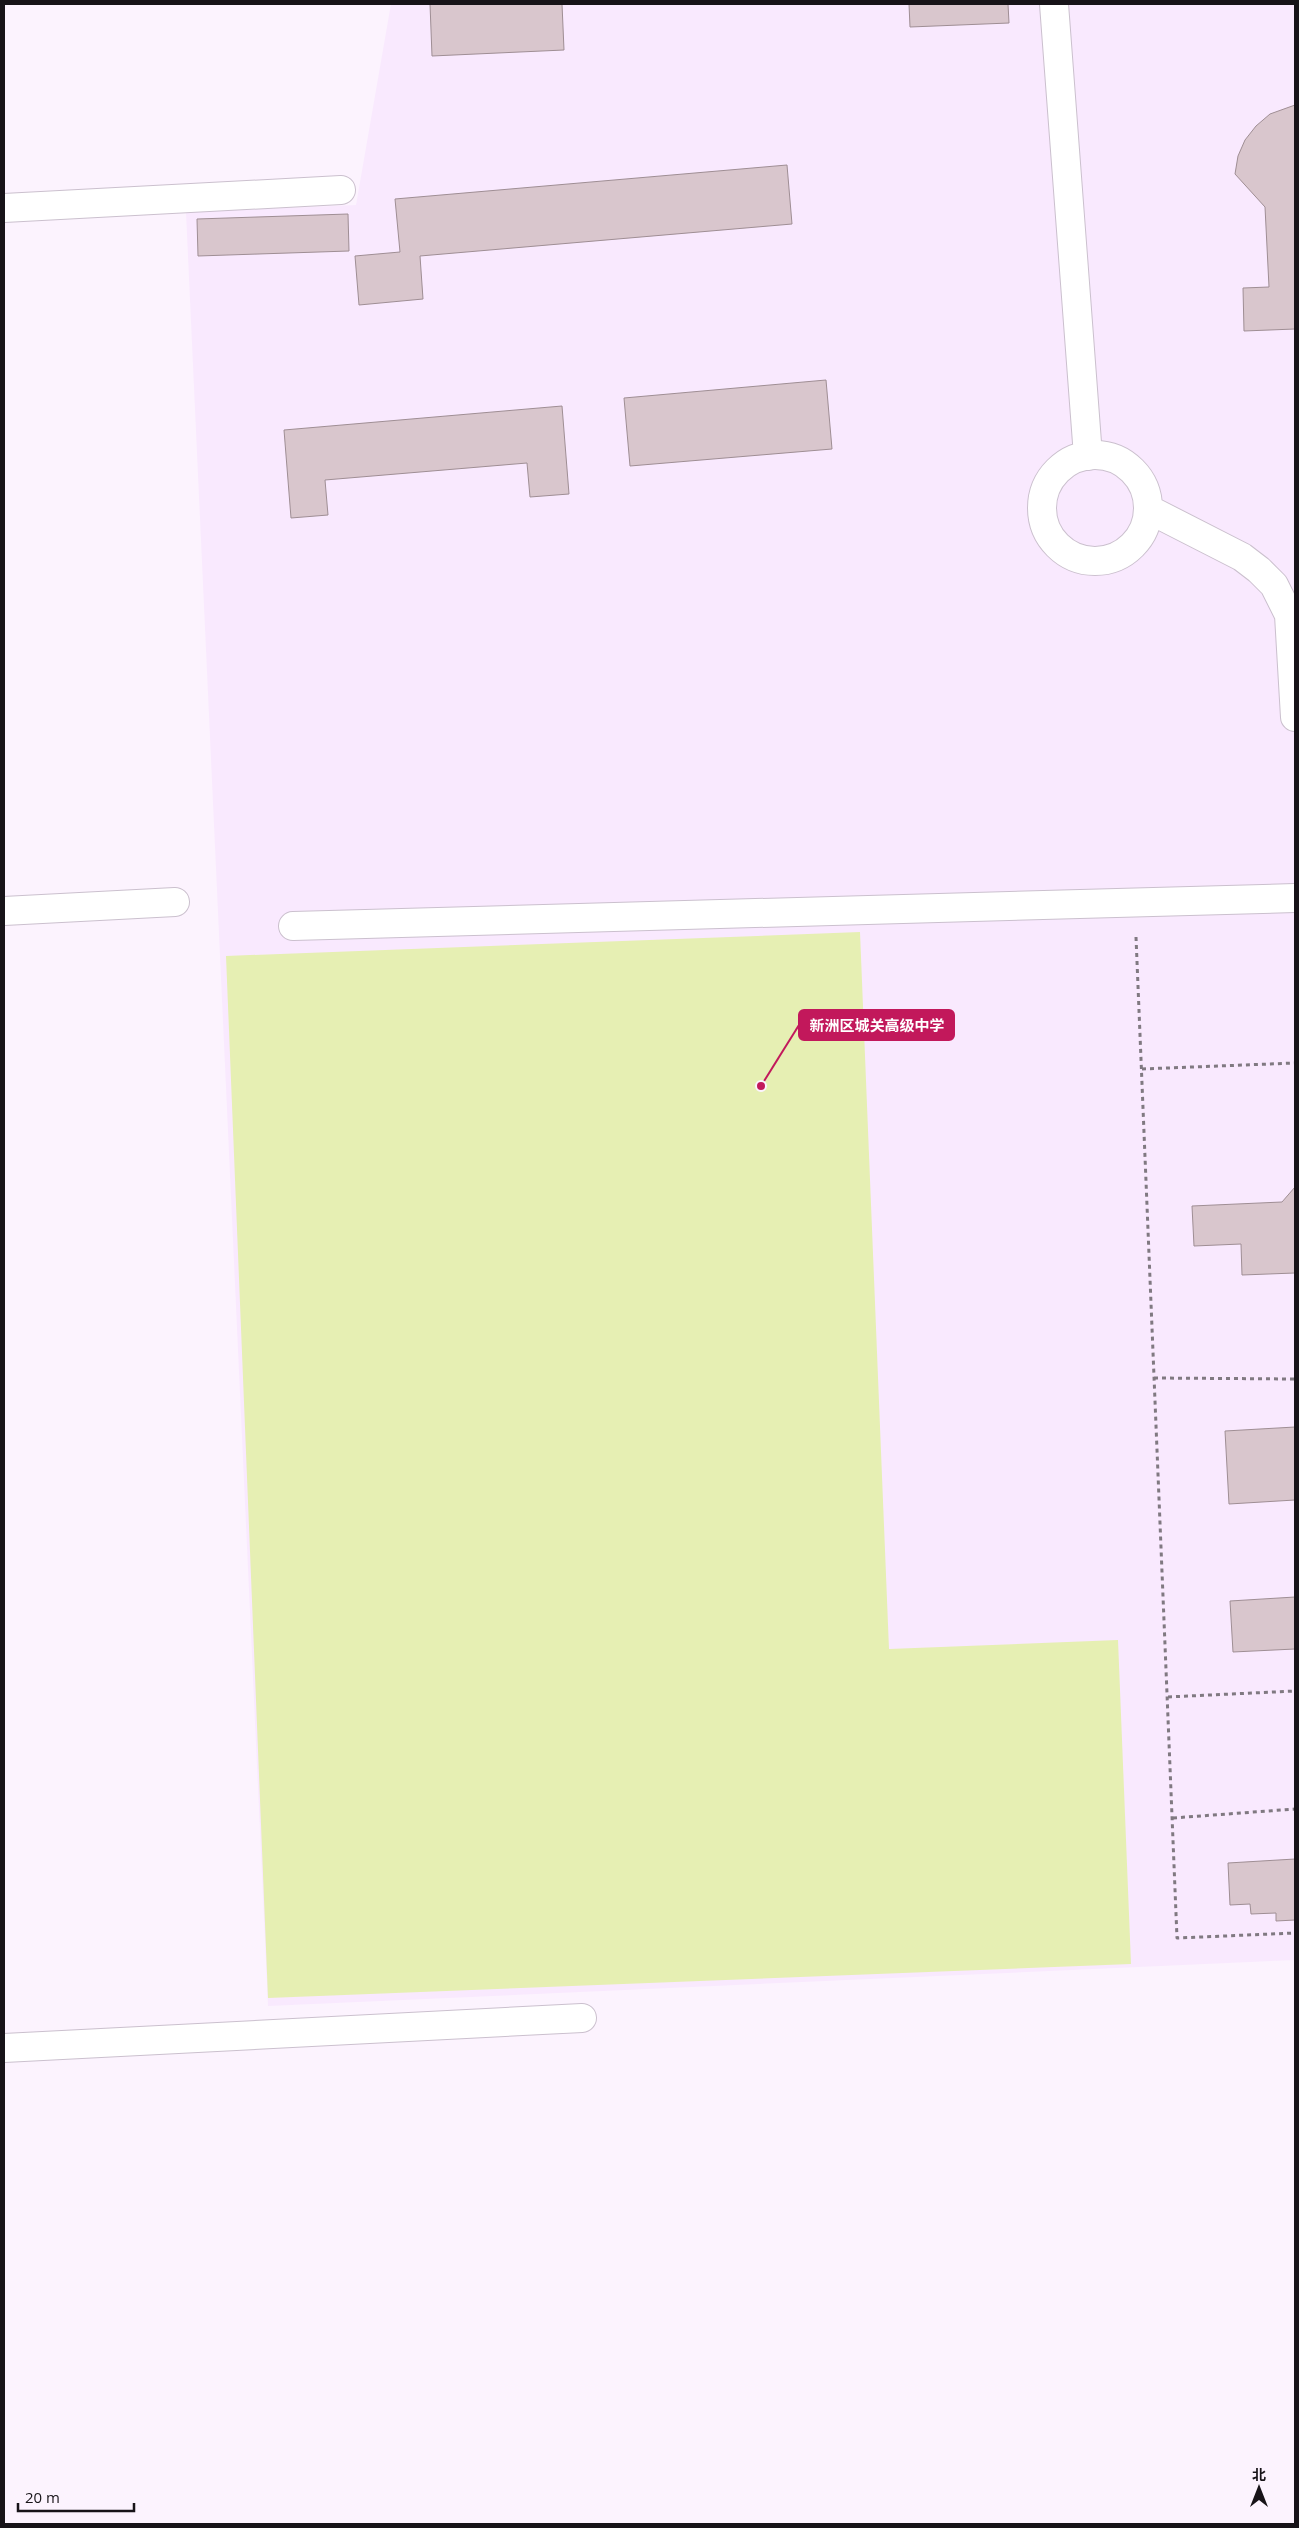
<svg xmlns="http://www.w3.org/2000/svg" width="1299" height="2528" font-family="'Open Sans','Noto Sans SC',sans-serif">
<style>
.built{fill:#f9e9fe}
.green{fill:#e6efb3}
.building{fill:#d9c6cd;stroke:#9f8e94}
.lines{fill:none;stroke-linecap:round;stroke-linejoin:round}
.minor-casing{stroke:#cbc0ce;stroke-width:30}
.path{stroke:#807981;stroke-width:3;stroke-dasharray:4 4;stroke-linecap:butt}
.minor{stroke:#fff;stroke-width:28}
.leader{fill:none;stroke:#c2185b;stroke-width:2}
.callout-dot{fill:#c2185b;stroke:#fcf3fe;stroke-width:2}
.callout{fill:#c2185b;stroke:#c2185b;stroke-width:2}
.callout-label{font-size:15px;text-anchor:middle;font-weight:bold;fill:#fff}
</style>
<rect width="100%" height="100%" fill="#fcf3fe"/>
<path class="built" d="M391 4H1295V1960L268 2006 186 212 356 205Z"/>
<path class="green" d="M860 932 889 1649 1118 1640 1131 1964 268 1998 226 956Z"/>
<path class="building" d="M430 4H562L564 50 432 56Z
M909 4H1008L1009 23 910 27Z
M1295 105V329L1244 331 1243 288 1269 287 1265 207 1235 174 1238 156 1245 140 1256 126 1270 114Z
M787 165 792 224 420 256 423 299 359 305 355 256 400 252 395 199Z
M348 214 349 251 198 256 197 219Z
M826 380 832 449 630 466 624 398Z
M562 406 569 494 530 497 527 463 325 480 328 515 291 518 284 430Z
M1295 1187V1273L1242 1275 1241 1244 1194 1246 1192 1206 1282 1202Z
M1295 1427V1500L1229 1504 1225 1431Z
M1295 1597V1649L1233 1652 1230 1601Z
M1295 1859V1920L1276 1921V1913L1251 1914 1250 1904 1230 1905 1228 1863Z"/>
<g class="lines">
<defs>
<path id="minor" d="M1054 4 1088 456
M4 208 341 190
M1042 508a53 53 0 1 1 106 0a53 53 0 1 1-106 0Z
M1148 509 1242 557 1259 570 1274 585 1289 615 1295 717
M4 911 175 902
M293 926 1295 898
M4 2048 582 2018"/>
</defs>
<use href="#minor" class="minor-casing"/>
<path class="path" d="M1136 937 1177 1938 1295 1933
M1142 1069 1295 1063
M1154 1378 1295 1379
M1168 1697 1295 1691
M1173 1818 1295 1809"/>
<use href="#minor" class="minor"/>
</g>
<path class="leader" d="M761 1086L799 1025"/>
<circle class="callout-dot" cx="761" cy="1086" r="5"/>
<rect class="callout" x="799" y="1010" width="155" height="30" rx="5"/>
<g class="callout-label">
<text x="877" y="1031">新洲区城关高级中学</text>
</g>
<rect width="1299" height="2528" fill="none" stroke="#171318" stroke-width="10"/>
<g transform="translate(1259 2488)" stroke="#fcf3fe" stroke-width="4" paint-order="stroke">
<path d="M0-4L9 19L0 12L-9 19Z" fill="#171318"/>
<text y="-8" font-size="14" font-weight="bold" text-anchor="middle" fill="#171318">北</text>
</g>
<path d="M18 2503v8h116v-8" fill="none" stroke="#171318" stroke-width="2.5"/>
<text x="25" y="2503" font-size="15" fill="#171318" stroke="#fcf3fe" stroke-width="4" paint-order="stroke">20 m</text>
</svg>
